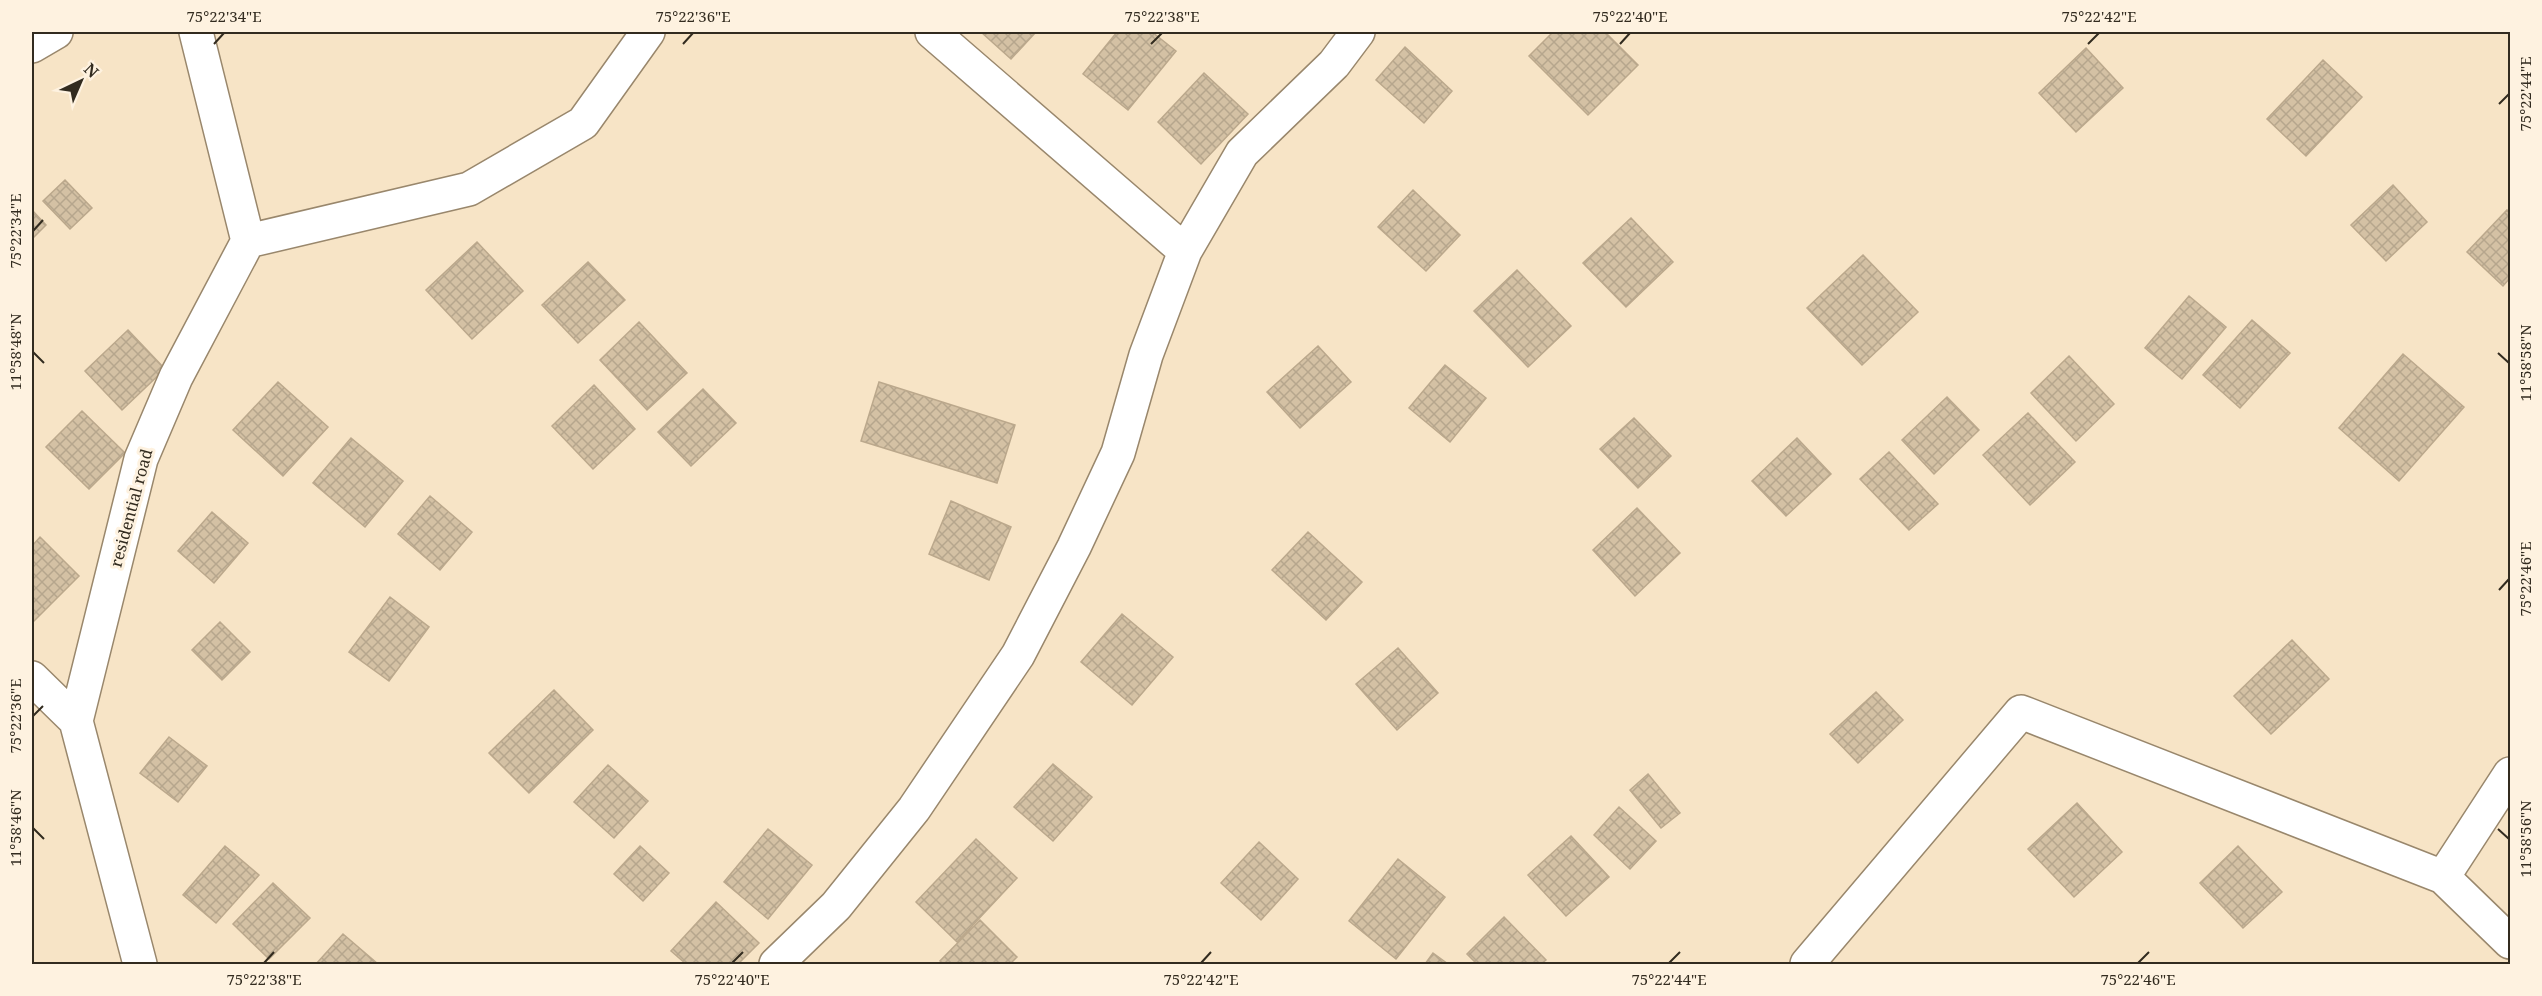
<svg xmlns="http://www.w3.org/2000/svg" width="2542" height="996" font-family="'Noto Serif',serif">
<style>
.building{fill:url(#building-cross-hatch);stroke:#bba88c;stroke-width:1.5}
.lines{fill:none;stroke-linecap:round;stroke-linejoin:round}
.street-casing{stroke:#99876c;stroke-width:36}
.street{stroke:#fff;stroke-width:33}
.ticks{fill:none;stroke:#322b1f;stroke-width:2}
.labels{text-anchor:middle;stroke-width:6;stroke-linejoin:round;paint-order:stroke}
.street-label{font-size:16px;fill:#322b1f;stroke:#fef2e0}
.neatline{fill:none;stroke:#322b1f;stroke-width:2}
.ticks-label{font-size:15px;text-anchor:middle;fill:#322b1f}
</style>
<defs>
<pattern id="building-cross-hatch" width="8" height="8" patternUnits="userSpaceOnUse" patternTransform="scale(1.5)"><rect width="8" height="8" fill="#d4c1a4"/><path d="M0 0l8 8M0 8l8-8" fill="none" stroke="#b6a68d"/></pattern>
</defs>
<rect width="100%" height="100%" fill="#f7e4c6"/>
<path class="building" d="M981 32H1036L1011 59Z
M1117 32H1152L1176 51 1128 110 1083 74Z
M1553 32H1605L1638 65 1588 115 1529 56Z
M1405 47 1452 91 1424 123 1376 80Z
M2086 48 2123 88 2076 132 2039 93Z
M2323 60 2362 97 2306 156 2267 119Z
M1204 73 1248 114 1201 164 1158 122Z
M65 180 92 208 70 229 43 201Z
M2393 185 2427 222 2386 261 2351 225Z
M1413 190 1460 235 1426 271 1378 227Z
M32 210 46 225 32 239Z
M2507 210 2510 214V278L2503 286 2467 252Z
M1631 218 1673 262 1626 307 1583 263Z
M477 242 523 291 472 339 426 290Z
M1863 255 1918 312 1862 365 1807 308Z
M588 262 625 300 578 343 542 305Z
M1517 270 1571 326 1528 367 1474 311Z
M2189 296 2226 327 2182 379 2145 348Z
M2252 320 2290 353 2240 408 2203 375Z
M639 322 687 373 647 410 600 360Z
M128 330 165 369 122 410 85 371Z
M1318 346 1351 382 1300 428 1267 392Z
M2403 354 2464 407 2399 481 2339 428Z
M2069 356 2114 404 2076 441 2031 393Z
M1445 365 1486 398 1450 442 1409 408Z
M278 382 328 427 283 476 233 430Z
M879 382 1015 425 997 483 861 441Z
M594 385 635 429 593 469 552 426Z
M703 389 736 423 691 466 658 432Z
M1947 397 1979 430 1934 474 1902 440Z
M82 411 125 453 89 489 46 447Z
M2028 413 2075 462 2030 505 1983 455Z
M1634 418 1671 456 1638 488 1600 449Z
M351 438 403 481 365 527 313 483Z
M1797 438 1831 474 1786 516 1752 481Z
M1889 452 1938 504 1909 530 1860 479Z
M430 496 472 532 440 570 398 534Z
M951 501 1011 527 989 580 929 554Z
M1637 508 1680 553 1635 596 1593 550Z
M212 512 248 543 214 583 178 551Z
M1308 532 1362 582 1326 620 1272 570Z
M40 537 79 576 32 623V546Z
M390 597 429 627 389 681 349 652Z
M1122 614 1173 657 1132 705 1081 662Z
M220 622 250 652 222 680 192 650Z
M2292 640 2329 679 2271 734 2234 696Z
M1398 648 1438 693 1397 730 1356 684Z
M554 690 593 730 529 793 489 753Z
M1876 692 1903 720 1858 763 1830 734Z
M169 737 207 766 178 802 140 773Z
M1053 764 1092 797 1053 841 1014 807Z
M608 765 648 801 614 838 574 802Z
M1648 774 1680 813 1661 828 1630 790Z
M2077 803 2122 852 2074 897 2028 849Z
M1619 807 1656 841 1630 869 1594 835Z
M768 829 812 865 768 919 724 882Z
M1571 836 1609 877 1566 916 1528 875Z
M976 839 1017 878 957 942 916 902Z
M1259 842 1298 879 1261 920 1221 883Z
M225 846 259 875 216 923 183 895Z
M640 846 669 873 643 901 614 874Z
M2238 846 2282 892 2243 928 2200 883Z
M1398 859 1445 897 1396 959 1349 921Z
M273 883 310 918 269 959 233 924Z
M716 902 759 943 738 964H686L671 951Z
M1504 917 1546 960 1541 964H1477L1467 954Z
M980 920 1017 957 1010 964H944L940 961Z
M343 934 378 964H316Z
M1433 953 1448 964H1425Z"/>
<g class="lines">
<defs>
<path id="street" d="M932 32 1185 251
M32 46 56 32
M248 241 469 189 583 123 648 32
M32 678 76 721
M2510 774 2443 877 2510 942
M140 964 76 721 141 459 176 377 248 241 196 32
M776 964 836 906 914 809 1018 655 1074 547 1118 453 1146 355 1185 251 1242 153 1334 64 1358 32
M1807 964 2021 712 2443 877"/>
</defs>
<use href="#street" class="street-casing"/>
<use href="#street" class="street"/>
</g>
<path class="ticks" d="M214 44 224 33M683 44 693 33M1151 44 1162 33M1620 44 1630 33M2088 44 2099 33M2499 104 2509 94M33 231 43 220M33 352 44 363M2498 353 2509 363M2499 590 2509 579M33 716 43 706M33 828 44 839M2498 829 2509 839M264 963 274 952M732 963 743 952M1201 963 1211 952M1669 963 1680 952M2138 963 2149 952"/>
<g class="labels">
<g class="street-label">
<text transform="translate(131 508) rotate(-75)" y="6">residential road</text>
</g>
</g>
<rect width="2542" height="996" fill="none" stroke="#fef2e0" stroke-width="66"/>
<g transform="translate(81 81) rotate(44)" stroke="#fef2e0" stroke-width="4.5" paint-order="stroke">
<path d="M0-4.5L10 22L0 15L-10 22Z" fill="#322b1f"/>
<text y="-9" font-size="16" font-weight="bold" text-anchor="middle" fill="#322b1f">N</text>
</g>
<rect x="33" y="33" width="2476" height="930" class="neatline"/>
<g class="ticks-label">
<text x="224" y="22">75°22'34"E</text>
<text x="693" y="22">75°22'36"E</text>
<text x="1162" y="22">75°22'38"E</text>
<text x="1630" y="22">75°22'40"E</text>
<text x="2099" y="22">75°22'42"E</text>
<text transform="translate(2526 94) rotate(-90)" y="5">75°22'44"E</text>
<text transform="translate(16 231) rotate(-90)" y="5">75°22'34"E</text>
<text transform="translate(16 352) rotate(-90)" y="5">11°58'48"N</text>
<text transform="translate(2526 363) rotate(-90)" y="5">11°58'58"N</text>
<text transform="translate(2526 579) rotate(-90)" y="5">75°22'46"E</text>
<text transform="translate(16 716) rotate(-90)" y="5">75°22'36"E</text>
<text transform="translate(16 828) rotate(-90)" y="5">11°58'46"N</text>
<text transform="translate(2526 839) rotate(-90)" y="5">11°58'56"N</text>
<text x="264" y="985">75°22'38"E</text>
<text x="732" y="985">75°22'40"E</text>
<text x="1201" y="985">75°22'42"E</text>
<text x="1669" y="985">75°22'44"E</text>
<text x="2138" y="985">75°22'46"E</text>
</g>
</svg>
